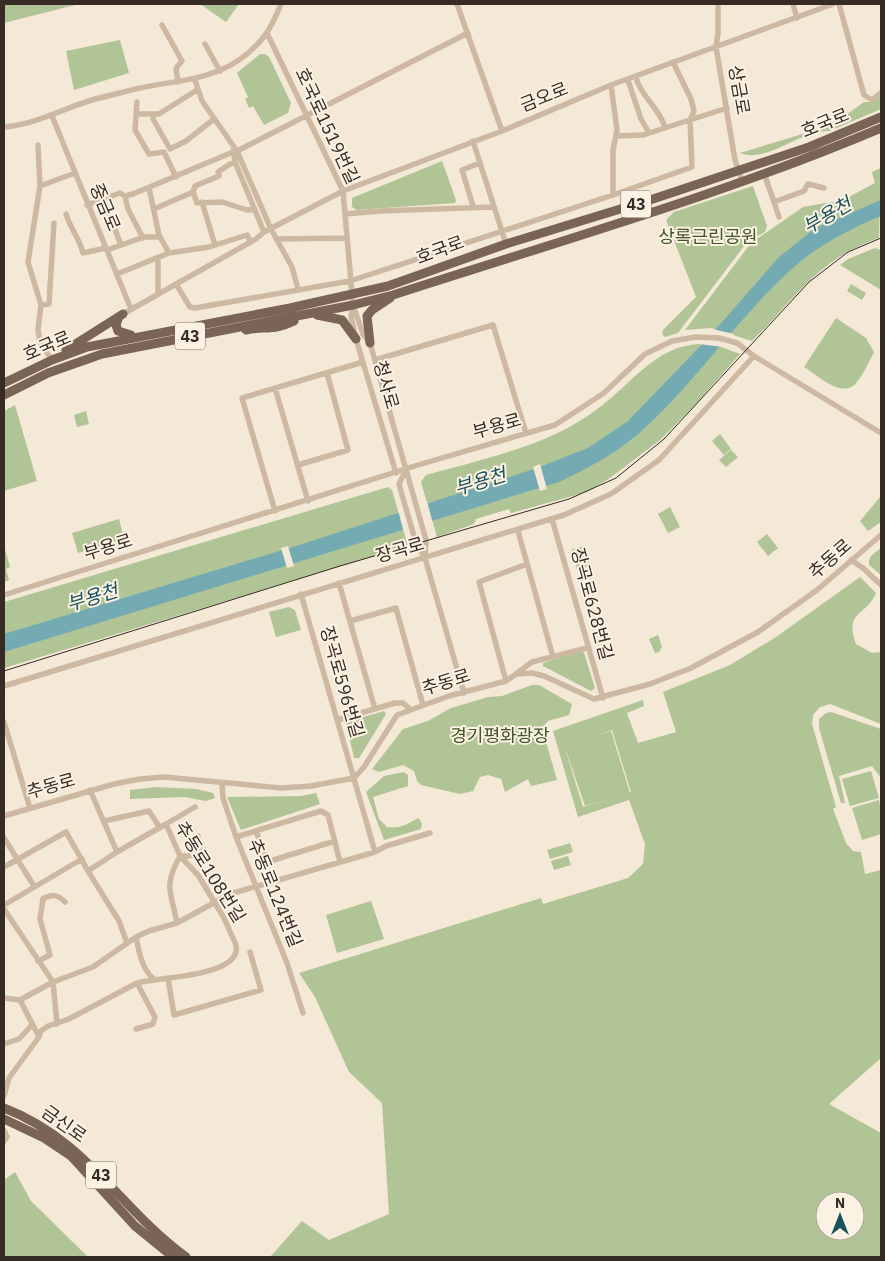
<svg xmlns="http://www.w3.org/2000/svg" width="885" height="1261" font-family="'IBM Plex Sans','Noto Sans KR',sans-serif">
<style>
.green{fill:#b1c496;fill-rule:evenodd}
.water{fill:#74abb3}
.pier{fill:#f4e8d7}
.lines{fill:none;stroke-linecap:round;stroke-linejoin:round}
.street{stroke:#cdb9a2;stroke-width:5.5}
.primary{stroke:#7a6455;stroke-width:9}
.tram{stroke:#362c25;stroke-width:1}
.labels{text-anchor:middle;stroke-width:4;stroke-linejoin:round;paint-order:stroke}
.shield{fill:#fbf2e4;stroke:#71675e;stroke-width:1}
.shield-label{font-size:16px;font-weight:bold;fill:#362c25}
.street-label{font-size:18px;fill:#362c25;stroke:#fbf2e4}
.park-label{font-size:18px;fill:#415727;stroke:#fbf2e4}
.water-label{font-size:19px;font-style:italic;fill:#17525c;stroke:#fbf2e4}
</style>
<rect width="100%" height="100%" fill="#f4e8d7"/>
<path class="green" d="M4 4H79L4 23Z
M200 4H239L226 22Z
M120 40 129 73 74 90 66 51Z
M260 54H265L269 57 291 103 288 113 264 125 253 106 249 108 245 99 248 97 237 73Z
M881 97V109L830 131C800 129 768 164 740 153L845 121 846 115 864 102H869Z
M442 161 456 200 455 203 357 210 352 207V198Z
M881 168 879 238C816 260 797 297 752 341L711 328 685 330 751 243 803 207 843 200 875 183 872 172Z
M753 186 767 226 765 232 748 241 678 333 665 337 662 334 663 330 696 297 666 220 674 212Z
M875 248 881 250V290L840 265 848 259Z
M851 284 866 293 862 300 847 291Z
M836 318 866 338 874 352C870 360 860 381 853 386 838 396 816 374 804 367Z
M698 344 716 345 740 354 693 407 660 440 610 478 587 492 511 513 509 509 476 519 474 524 437 537 421 482 426 475C486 458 550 446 600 407 632 383 655 347 698 344Z
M15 405 37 481 4 491V411Z
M86 411 89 424 77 427 74 415Z
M720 434 731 449 724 455 712 441Z
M731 450 738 457 726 467 719 460Z
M388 487 392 490 408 546 4 668V602Z
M881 496V522L868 531 860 521Z
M670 507 680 527 668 533 658 514Z
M119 519 124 539 78 553 72 533Z
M767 534 778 548 768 556 757 542Z
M4 546 10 567 6 569 9 580 4 582Z
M584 546 590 566 577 569 571 550Z
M881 548V575L869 565C868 556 875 553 881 548Z
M860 577 876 593C865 618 844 610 856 644L872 653 881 652V724L830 704 820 707 813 715 812 724 836 807 833 809 846 843 853 851 861 852 865 874 881 870V1058L829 1104 881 1133V1257H270L302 1221 329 1240 389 1214 382 1103 349 1072 315 997 299 973 541 898 543 904 628 878 643 864 645 844 629 800 578 817 553 731 643 700 644 706 627 713 638 743 676 732 663 692 730 665 776 637ZM612 730 631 792 630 793 611 731 596 735ZM564 745 585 806 612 798 583 807ZM825 1201H855V1231H825Z
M289 607 295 610 301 630 276 637 269 612Z
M658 635 662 647 659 652 655 653 649 639Z
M581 651 584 653 595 688 591 691 543 666V663Z
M532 685H539L572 704 569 715 548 721 542 728 557 780 531 786 528 779 505 792 501 779 488 775 480 777 473 791 460 794 421 785 417 781 414 771 403 765 379 772 372 769 403 729 428 721 451 708 488 697 502 696Z
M384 711 386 714 361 755 359 758H354L346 722Z
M831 712 881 729V778L872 766 839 776 845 803H841L819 728V719L826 713Z
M871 771 879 798 850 806 842 779Z
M404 772 408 775V786L373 797 379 819 387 827C402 829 406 824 419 818L422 824 421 829 384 840 366 792 384 776Z
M156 787 196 789 213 793 215 798 206 801 184 797 130 799V790Z
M316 793 320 804 241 830 227 797 301 796Z
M879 800 881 809V834L862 840 852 808Z
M570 843 573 852 550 859 547 850Z
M568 856 571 865 554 870 551 861Z
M371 901 384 939 337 953 326 915Z
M15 1172 31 1201 88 1257H4V1180Z"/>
<path class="water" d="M881 200V216C850 229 818 245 793 268 739 316 699 378 646 427 620 451 591 467 559 482L4 652V634L296 546 537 468 588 448 628 421 708 338 778 258 814 229Z"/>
<path class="pier" d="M712 329 734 334 723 347 699 344Z
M540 464 547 489 540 491 533 467Z
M427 501 433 524 404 533 398 510Z
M288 546 294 566 287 568 281 548Z"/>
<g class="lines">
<path class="street" d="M457 4 502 131
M718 4V33L716 47 735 160 742 181
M793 4 797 18
M839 4 864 95 872 100 881 93
M162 25 182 61 176 68 178 82
M267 33 343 191 353 305 363 334 370 343 426 540 425 558
M205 44 220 71
M636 78C643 100 657 104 665 127
M195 80 202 101 237 151 271 229 292 267 298 289
M628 80 641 119 649 133
M611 85 617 130 613 150V195L692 167 690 120 694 111 691 99 673 62
M137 102 135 130 149 154 164 152 176 177
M137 114H159L197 90
M153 115V119L170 149 186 141 214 119
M52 116 131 309
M4 127C37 124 64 108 95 99 110 96 125 91 140 88 189 78 231 80 266 34 272 25 277 14 281 4
M616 136 643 135 727 108
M473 141 506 244
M38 145 40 186 28 262 41 305 38 329 40 343 52 360
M764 173 774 202 804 191 808 184 824 188
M40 186 75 173
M149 188 159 235 169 253
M193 192 197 203 222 202 247 210 255 209
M125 196 128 209 143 238
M100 202 107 209 121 245
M202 202 215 245
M774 202 779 217
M87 205 120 193 125 196 133 194 233 152 234 148
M473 206 462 170 480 163
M154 209 193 192 195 186 219 176 218 172 230 164 236 163
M66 214C71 230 79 237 83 253L106 248
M345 214 380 211 494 207
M264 232 235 162 234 155 237 151 468 33
M276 239 347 238
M107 250 144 237H159
M158 259V294
M117 274 169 253 209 247 247 235 251 242
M176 284 190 307 195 308 350 281 613 195
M41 305 49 304 54 223
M353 305 351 317 356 339 396 473
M123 314 256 239 264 232 343 191 502 131 611 85 833 4
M375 360 493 325 526 433
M275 388 308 501
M298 465 348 450 327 373
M406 470 399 484 400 488 416 543 425 558 464 693
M275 511 242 398 363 362
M552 519 603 698
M518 531 553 657
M851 560 863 568 881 585
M339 583 375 709
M301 594 375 852
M4 595 418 465 555 425 604 393 645 354 672 341 696 337 719 338 737 343 754 356 881 433
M350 621 396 608 423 705
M517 673 532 662 587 648
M506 681 479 582 527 564
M4 686 564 515 611 494 659 460 754 356
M337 720 395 703H403L410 709
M4 722 30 808
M222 783 223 798 236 837 287 963 303 1013
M4 816 114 784 140 779 164 777 282 788 311 786 354 778 364 767 397 715 449 696 506 681 516 674 532 673 544 676 594 699 650 684 691 668 758 632 817 590 881 535
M104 821 149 811 160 828
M166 824 195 807
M256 831 267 862 335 841
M236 837 321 811 328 815 340 862
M4 838 34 886
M117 852 88 871 119 921 127 943
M4 867 66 832 88 871
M4 905 82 859
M4 909 53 982 93 967 136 937 149 931 177 923 230 894 375 852 386 846 430 833
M177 923C171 891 163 887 180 856H189L200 851 198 836
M136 937C139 952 142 970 154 979
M38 961 50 955 40 919 43 899C52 894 57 894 65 902
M168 978 174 1015 261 990 250 952
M4 998 20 1000 39 1037 9 1078 4 1096
M20 1000 53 982 57 1024
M136 1029 153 1024 155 1017 137 983
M39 1037 41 1031 48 1026 69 1019 137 983C156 977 243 977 236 945L224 918 198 875 180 856 166 824 117 852 90 790
M4 1044 19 1039 32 1025
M4 1130 7 1137 4 1141"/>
<path class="primary" d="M317 315 342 320 356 339
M118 319 116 325 118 331 131 335
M246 330C265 326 274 331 294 321
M370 343 367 316 372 310 390 298
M66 350 123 314
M4 383 52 360 87 347 290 308 388 286 506 244 653 199 809 147 881 117
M4 395 48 373 102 354 353 305 393 295C556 242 723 195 881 128
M4 1108C87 1140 119 1208 186 1257
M4 1119 44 1138 71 1156 135 1226 173 1257"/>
<path class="tram" d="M4 671 340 566 569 499 616 478 664 439 809 282 848 252 881 238"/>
</g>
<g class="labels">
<g class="shield">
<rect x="621" y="190.5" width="30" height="27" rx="4"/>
<rect x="175" y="322.5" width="30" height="27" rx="4"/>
<rect x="86" y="1161.5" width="30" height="27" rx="4"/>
</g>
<g class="shield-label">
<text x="636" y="210">43</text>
<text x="190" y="342">43</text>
<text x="101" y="1181">43</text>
</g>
<g class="street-label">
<text transform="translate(739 90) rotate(80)" y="6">상금로</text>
<text transform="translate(544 97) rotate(-22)" y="6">금오로</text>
<text transform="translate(825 123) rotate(-22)" y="6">호국로</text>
<text transform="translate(327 126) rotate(65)" y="6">호국로1519번길</text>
<text transform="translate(105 207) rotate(67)" y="6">중금로</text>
<text transform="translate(440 250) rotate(-20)" y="6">호국로</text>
<text transform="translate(47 346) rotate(-23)" y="6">호국로</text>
<text transform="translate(386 385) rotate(74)" y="6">청사로</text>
<text transform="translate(497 426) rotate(-16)" y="6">부용로</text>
<text transform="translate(108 547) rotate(-17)" y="6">부용로</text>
<text transform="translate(400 550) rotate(-16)" y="6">장곡로</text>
<text transform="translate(830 559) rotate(-41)" y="6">추동로</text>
<text transform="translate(592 604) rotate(75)" y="6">장곡로628번길</text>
<text transform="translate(342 682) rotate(74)" y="6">장곡로596번길</text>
<text transform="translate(446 682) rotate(-17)" y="6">추동로</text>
<text transform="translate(51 786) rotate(-16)" y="6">추동로</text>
<text transform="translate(210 872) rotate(58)" y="6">추동로108번길</text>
<text transform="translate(275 893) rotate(68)" y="6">추동로124번길</text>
<text transform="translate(64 1124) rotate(35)" y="6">금신로</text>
</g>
<g class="park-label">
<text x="708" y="243">상록근린공원</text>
<text x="500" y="742">경기평화광장</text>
</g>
<g class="water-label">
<text transform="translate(827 215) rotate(-30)" y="7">부용천</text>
<text transform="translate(480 481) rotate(-17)" y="7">부용천</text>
<text transform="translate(92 597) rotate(-17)" y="7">부용천</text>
</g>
</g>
<rect width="885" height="1261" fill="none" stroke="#362c25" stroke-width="10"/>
<g transform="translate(840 1216)"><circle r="24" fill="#fbf2e4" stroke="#aca398"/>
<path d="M0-4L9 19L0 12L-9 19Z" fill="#17525c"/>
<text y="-8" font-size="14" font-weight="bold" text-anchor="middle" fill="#362c25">N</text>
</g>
</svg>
